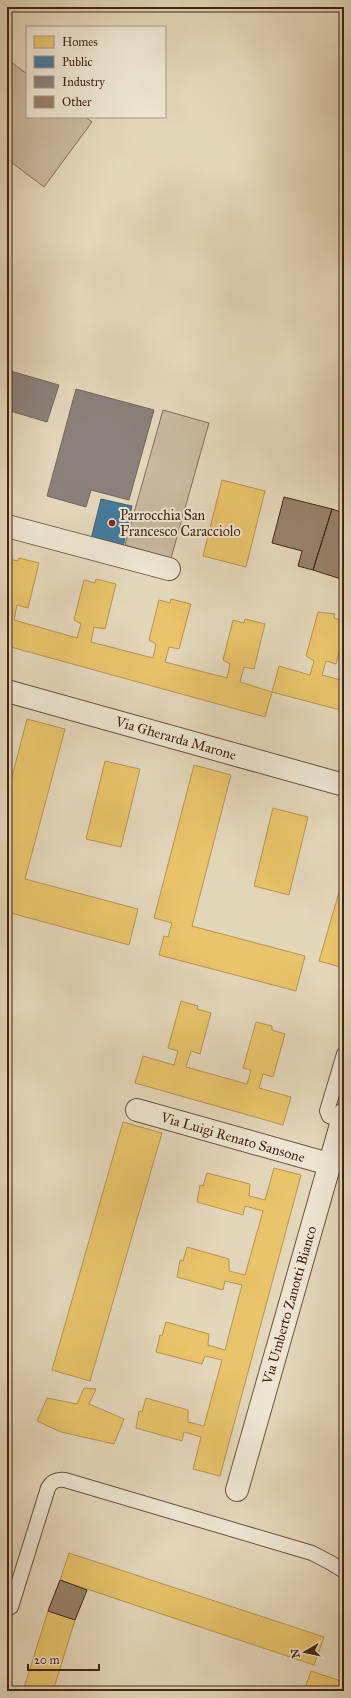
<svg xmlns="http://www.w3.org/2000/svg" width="351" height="1698" font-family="'IM FELL Great Primer',serif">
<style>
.green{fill:#c8b99e;stroke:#866e58}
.homes{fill:#e9c46a;stroke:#b79450}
.public{fill:#457b9d;stroke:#446174}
.industry{fill:#8a817c;stroke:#75655c}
.building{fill:#96816a;stroke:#432413}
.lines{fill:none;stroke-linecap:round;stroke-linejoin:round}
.service-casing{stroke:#6b513d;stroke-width:16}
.minor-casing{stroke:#6b513d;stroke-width:24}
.service{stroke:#ede5d2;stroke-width:14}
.minor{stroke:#ede5d2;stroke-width:22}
.poi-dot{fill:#8f2418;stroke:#ede5d2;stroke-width:1.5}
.labels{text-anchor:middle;stroke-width:4;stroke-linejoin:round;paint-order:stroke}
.poi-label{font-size:14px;fill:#432413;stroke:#ede5d2;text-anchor:start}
.street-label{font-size:14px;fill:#432413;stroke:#ede5d2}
</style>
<rect width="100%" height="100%" fill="#e3d7ba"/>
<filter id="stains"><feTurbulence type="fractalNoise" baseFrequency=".005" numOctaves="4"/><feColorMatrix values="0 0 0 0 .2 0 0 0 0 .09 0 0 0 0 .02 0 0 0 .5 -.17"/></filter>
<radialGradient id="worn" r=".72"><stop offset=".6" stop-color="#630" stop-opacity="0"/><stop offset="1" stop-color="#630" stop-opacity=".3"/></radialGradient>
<path class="green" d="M7 59 27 74V117H85L92 122 44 187 7 159Z
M163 410 209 423 171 558 125 545Z"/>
<path class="homes" d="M222 480 265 491 246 567 203 556Z
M19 558 39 563 28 608 17 605 14 620 77 638 81 624 74 620 84 580 95 583 96 579 116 584 105 629 94 627 91 642 153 658 156 644 149 640 159 600 170 603 171 599 191 604 179 649 169 647 165 662 227 678 230 664 223 660 233 620 244 623 245 619 265 624 254 669 244 667 240 682 272 692 265 717 7 646V559L18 561Z
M318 612 335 614 334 618 344 621V635L336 664 326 661 322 675 344 681V711L272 692 279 666 310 675 314 661 306 656Z
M27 719 65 729 25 879 138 909 129 945 7 912V796Z
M105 761 140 769 121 847 86 839Z
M194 765 231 775 192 926 305 956 296 991 159 955 164 936 168 937 172 923 154 918Z
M273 808 308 817 289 895 254 886Z
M344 875V968L319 961Z
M181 1001 198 1006 197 1009 211 1013 200 1054 191 1051 186 1067 247 1084 251 1070 243 1068 256 1022 272 1026V1030L285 1034 273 1077 263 1074 259 1088 291 1097 283 1125 135 1083 143 1056 174 1065 178 1051 168 1048Z
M123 1122 162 1133 90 1381 52 1370Z
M274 1168 301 1175 220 1476 193 1469 201 1437 184 1432 182 1441 136 1428 139 1411 142 1412 146 1398 188 1410V1422L204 1426 222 1360 205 1356 202 1364 156 1352 160 1335 162 1336 166 1322 209 1334 208 1345 225 1350 242 1285 225 1281 223 1290 177 1277 180 1260 183 1261 187 1247 229 1259V1271L245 1275 263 1211 245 1206 243 1215 197 1202 200 1185 203 1186 207 1173 250 1184 249 1196 265 1200Z
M344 1213V1233L339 1231Z
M84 1388 96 1389 89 1404 124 1419 114 1444 61 1432 37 1421 47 1398 77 1404Z
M69 1553 324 1637 314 1665 60 1580Z
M48 1611 75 1620 53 1691H23Z
M311 1671 341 1681 337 1691H304Z"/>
<path class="public" d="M101 499 132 506 123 547 91 539Z"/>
<path class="industry" d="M7 370 59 385 47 422 7 410Z
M76 389 154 410 129 500 91 490 86 507 47 496Z"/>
<path class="building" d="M284 497 332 509 313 570 298 566 302 551 272 543Z
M332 509 344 513V580L313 570Z
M60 1580 87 1590 75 1620 48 1611Z"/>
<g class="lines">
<defs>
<path id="service" d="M342 1121 329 1116 327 1111 344 1054
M11 1607 48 1488C52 1481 57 1479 65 1480L312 1553 331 1563 344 1571"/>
<path id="minor" d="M7 526 169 569
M7 691 344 785
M137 1110 329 1164
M237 1490 344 1114"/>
</defs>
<use href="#service" class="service-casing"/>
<use href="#minor" class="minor-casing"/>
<use href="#service" class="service"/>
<use href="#minor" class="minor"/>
</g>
<circle class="poi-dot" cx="112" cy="523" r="4"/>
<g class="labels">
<g class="poi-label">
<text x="120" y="520">Parrocchia San<tspan x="120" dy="16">Francesco Caracciolo</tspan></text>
</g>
<g class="street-label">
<text transform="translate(176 738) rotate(16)" y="5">Via Gherarda Marone</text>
<text transform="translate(233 1137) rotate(16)" y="5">Via Luigi Renato Sansone</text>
<text transform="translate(289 1305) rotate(-74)" y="5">Via Umberto Zanotti Bianco</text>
</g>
</g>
<rect width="351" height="1698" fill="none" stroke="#e3d7ba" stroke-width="24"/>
<rect x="8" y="8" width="335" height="1682" fill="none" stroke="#432413" stroke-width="2"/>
<rect x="12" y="12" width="327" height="1674" fill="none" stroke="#432413"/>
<rect x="26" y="26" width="140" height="92" fill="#ede5d2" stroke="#a99886"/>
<rect x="34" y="36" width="20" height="12" fill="#e9c46a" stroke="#a99886"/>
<text x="62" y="46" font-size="12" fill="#432413">Homes</text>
<rect x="34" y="56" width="20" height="12" fill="#457b9d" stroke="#a99886"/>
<text x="62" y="66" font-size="12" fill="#432413">Public</text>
<rect x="34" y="76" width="20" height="12" fill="#8a817c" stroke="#a99886"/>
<text x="62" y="86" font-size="12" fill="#432413">Industry</text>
<rect x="34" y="96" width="20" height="12" fill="#96816a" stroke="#a99886"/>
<text x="62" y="106" font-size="12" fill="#432413">Other</text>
<g transform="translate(305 1652) rotate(261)" stroke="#ede5d2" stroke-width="3" paint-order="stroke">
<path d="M0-3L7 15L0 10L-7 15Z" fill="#432413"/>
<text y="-6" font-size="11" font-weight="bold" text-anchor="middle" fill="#432413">N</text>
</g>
<path d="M28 1664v6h71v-6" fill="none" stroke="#432413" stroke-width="2"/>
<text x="34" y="1664" font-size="12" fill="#432413" stroke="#ede5d2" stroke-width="3" paint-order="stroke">20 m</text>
<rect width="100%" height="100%" filter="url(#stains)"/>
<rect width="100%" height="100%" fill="url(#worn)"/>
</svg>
